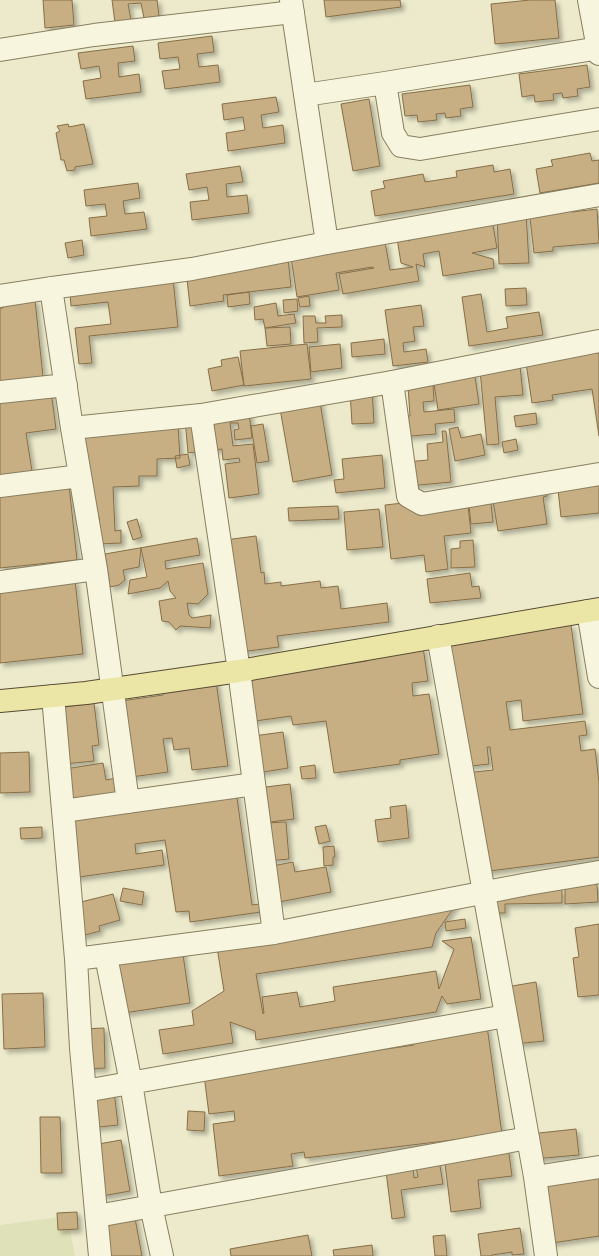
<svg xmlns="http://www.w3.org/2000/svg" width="599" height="1256" font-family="'Libre Baskerville',serif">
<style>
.farmland{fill:#dfe2b8}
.building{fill:#c8af83;stroke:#866e47;filter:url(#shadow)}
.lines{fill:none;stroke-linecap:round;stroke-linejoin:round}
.minor-casing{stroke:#887e60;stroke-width:24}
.major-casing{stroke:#574c33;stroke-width:24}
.minor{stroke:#f7f5de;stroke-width:22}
.major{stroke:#ece6a6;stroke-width:22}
</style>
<defs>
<filter id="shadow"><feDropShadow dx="3.5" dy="3.5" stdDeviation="2" flood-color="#0004"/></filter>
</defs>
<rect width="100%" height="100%" fill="#eceacb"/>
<path class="farmland" d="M67 1216 75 1256H0V1225Z"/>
<path class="building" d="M43 0H72L74 25 45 28Z
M112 0H157L159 16 144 18 141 3 128 4 131 20 115 22Z
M324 0H400L401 7 326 17Z
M530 0H555L559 38 495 44 491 4Z
M212 36 214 52 197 54 199 67 218 65 220 82 165 89 162 71 180 69 178 57 160 59 158 43Z
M133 46 135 61 118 63 119 77 139 74 141 92 86 99 83 81 101 78 99 66 81 69 78 53Z
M587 65 590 87 577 89 578 96 563 98 562 93 553 94 554 100 535 102 534 95 522 97 519 74Z
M470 85 473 107 460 109 461 116 446 118 445 113 436 114 437 120 418 122 417 115 405 116 402 94Z
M276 97 279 112 261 115 263 128 283 125 285 143 228 151 226 133 245 130 243 117 224 120 222 104Z
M369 99 380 166 353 171 341 104Z
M68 124 69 127 84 124 93 164 75 167V170L67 171 64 160H61L56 133 60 131 57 126Z
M590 153 592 161 599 160V183L540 193 536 169 553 166 551 160Z
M493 165 494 172 510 169 514 194 375 216 371 191 385 188 383 181 423 174 425 182 457 177 456 171Z
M240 166 243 182 226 184 227 197 247 195 249 213 192 220 190 202 209 200 207 187 189 190 186 174Z
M138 183 140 198 123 201 125 214 144 212 147 229 91 236 89 218 107 216 105 204 86 206 84 190Z
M572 204V212L597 209 599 243 553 247V251L534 253 530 218 545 216 544 207Z
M526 213 529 263 499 264 497 214Z
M492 220 497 248 472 253 493 259 494 268 443 276 439 251 423 254 425 267 416 264 419 281 343 294 339 274 374 268 372 267 336 273 339 290 297 297 291 257 385 242 390 270 413 267 401 263 397 238 410 241 409 234Z
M82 240 84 255 68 258 65 243Z
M288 258 291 287 223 295 224 301 190 306 186 270Z
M173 279 178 327 89 336 92 363 79 364 75 328 111 324 108 302 71 306 70 293Z
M526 288 527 305 506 306 505 289Z
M249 292 250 304 228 307 227 295Z
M481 294 487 332 508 328 506 317 539 312 543 335 469 346 462 297Z
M309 296 310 306 300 307 298 298Z
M297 299 298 311 284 313 283 300Z
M35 300 43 377 0 381V308H3L2 304Z
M276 303 278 316 294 314 296 323 265 328 263 319 255 320 254 307Z
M421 305 424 326 413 327 415 341 403 343 404 352 426 349 428 362 393 366 385 310Z
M342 315V327L317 328 318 342 304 343 303 316H315L316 323H326L325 316Z
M290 327 291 344 267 346 265 328Z
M384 339 385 354 352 357 351 343Z
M307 344 311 379 244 386 240 351Z
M340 344 342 368 311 372 309 347Z
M599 344V436L592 389 552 395 553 400 532 403 526 363Z
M238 357 244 385 212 391 208 369 222 366 221 360Z
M520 366 523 395 495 397 499 444 487 445 480 370Z
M474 370 479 404 438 410 433 377Z
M433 384 434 401 423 402 424 412 454 409 455 422 435 424 436 434 398 437 397 417 410 416 408 386Z
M372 390 374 423 352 424 350 391Z
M51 391 56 429 26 433 32 471 0 476V398Z
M319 396 332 475 293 482 279 403Z
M249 412 252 438 235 440 234 430 239 429 238 423H230L233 446 253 444 259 494 229 498 225 464 240 462 239 458 223 460 222 449 188 453 185 420Z
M536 413 537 424 516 427 514 416Z
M263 424 269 461 257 463 251 426Z
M178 425 180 458 157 459V476H139V486L113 487 115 531 121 530V543L99 544V517L89 518 85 429Z
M458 427 461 438 481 434 485 455 455 461 449 429Z
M442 431H446L451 482 409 486 406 462 428 460 427 444 443 442Z
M516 439 518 450 504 453 502 442Z
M188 454 190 465 177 468 175 456Z
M382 455 385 488 336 493 334 480 344 479 342 459Z
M599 475V513L561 517 557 480Z
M69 485 77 560 0 568V493Z
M546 486 547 496 543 497 547 524 498 531 491 489Z
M490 495 493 522 471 524 468 497Z
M467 496 471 533 444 536 448 569 426 572 424 555 391 559 385 505Z
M338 506 339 519 289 521 288 508Z
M379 509 383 547 347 550 344 512Z
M137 519 142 537 133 540 127 522Z
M256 536 261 573 264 572 265 584 281 582V586L320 581 321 588 338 586 341 609 387 603 389 622 277 636 279 647 240 652 225 540Z
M197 538 200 555 165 561 166 569 203 563 208 594 198 604 187 603 189 615 192 618 211 615 210 628 180 626 176 630 169 622 162 621 159 601 176 598 170 591 168 581 160 588 128 594 130 580 147 577 141 548 139 567 123 570 125 580 119 585 110 587 105 554Z
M473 540 475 567 451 568V549L460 548V541Z
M470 573 472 587 479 586 481 598 430 603 427 579Z
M75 580 83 654 0 663V587Z
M571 625 583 714 523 721 521 700 506 702 510 730 585 721 587 735 579 736 581 751 595 749 599 782V857L482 872 465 773 493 770 490 747H487L489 764 462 767 445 641Z
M423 647 428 681 412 683 413 696 429 694 439 754 400 760V764L334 773 326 721 293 725 291 716 241 723 235 680 367 661V655Z
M216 681 228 766 192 770 189 748 174 750 172 738 163 739 168 772 124 778 114 702 163 695 162 688Z
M94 703 99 745 92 746 94 761 64 764 57 708Z
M283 732 288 768 251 774 246 737Z
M29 752 30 792 0 793V753Z
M103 763 106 780 121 777 113 802 70 800 65 769Z
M315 765 316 778 302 779 300 767Z
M290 784 294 819 262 823 258 788Z
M236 791 252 905 274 902 275 910 190 922 189 911 176 912 165 840 135 844 136 854 162 850 164 865 72 878 63 817Z
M406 805 409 838 378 842 375 820 391 818 390 807Z
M286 822 289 859 267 861 265 823Z
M326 825 330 841 319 844 315 827Z
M42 827V838L21 839 20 828Z
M334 846 335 857H333V865L324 866 323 847Z
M293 862 295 872 326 867 331 892 274 903 267 867Z
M597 884 598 902 565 904V885Z
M123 888 144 892 142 905 120 901Z
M562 889V903L505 904V913H490V890Z
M113 894 120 920 99 926 100 931 78 937 69 905Z
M457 903 436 933 432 947 256 974 263 1014 264 1013 262 997 297 992 300 1007 335 1001 333 987 436 971 439 989 454 949 442 941 471 937 481 999 447 1004 442 996 436 1012 256 1040 255 1031 230 1022 233 1043 163 1054 159 1030 194 1025 192 1011 224 991 216 941Z
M465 919 466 928 446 931 445 922Z
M599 924V995L578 997 573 958 579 957 575 928Z
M182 948 190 1003 117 1014 109 959Z
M536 982 544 1041 515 1044 506 987Z
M43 993 45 1047 4 1049 2 994Z
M487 1026 502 1134 305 1158 304 1152 291 1154 293 1166 219 1176 213 1124 235 1121 234 1111 209 1114 204 1075 414 1045 413 1035Z
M104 1028 105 1068 84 1069 83 1029Z
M114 1091 118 1125 90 1128 87 1094Z
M188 1111 205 1112 204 1131 187 1130Z
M40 1117H60L62 1173H41Z
M576 1129 579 1155 533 1159 530 1134Z
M121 1140 130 1191 102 1196 93 1145Z
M508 1147 512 1176 478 1180 481 1208 451 1212 444 1156Z
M439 1160 443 1184 401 1190 405 1217 392 1219 386 1171 413 1167 414 1178 418 1177 415 1163Z
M599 1170V1236L545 1244 535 1179Z
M77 1212 78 1229 58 1230 57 1213Z
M134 1213 142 1256H107L105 1218Z
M520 1228 524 1254 512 1255V1252L492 1255V1256H481L478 1234Z
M308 1235 312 1256H231L230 1249Z
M445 1235 447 1256H435L433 1236Z
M372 1245 373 1256H334L333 1250Z"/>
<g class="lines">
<defs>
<path id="minor" d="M291 0 327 243
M589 0 599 54
M0 50 94 35 293 12
M385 83 393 133 401 146 420 149 599 119
M305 95 385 83 599 48
M51 288 72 428 96 569 128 802
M0 296 51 288 192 269 327 243 599 195
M392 382 408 496 422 504 599 474
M0 392 66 385
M201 415 239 671 274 933
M72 428 201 415 392 382 599 341
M0 486 80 476
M0 582 96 569
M588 611 599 677
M438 636 535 1177 546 1256
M53 696 76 959 81 1048 100 1256
M63 811 254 784
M106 956 131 1083 151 1206 162 1256
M76 959 274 933 528 884 599 872
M85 1091 506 1016
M535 1177 599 1167
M97 1216 528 1138"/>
<path id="major" d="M0 701 86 693 239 671 599 609"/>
</defs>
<use href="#minor" class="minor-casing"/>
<use href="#major" class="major-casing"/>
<use href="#minor" class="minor"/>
<use href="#major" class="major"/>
</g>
</svg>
